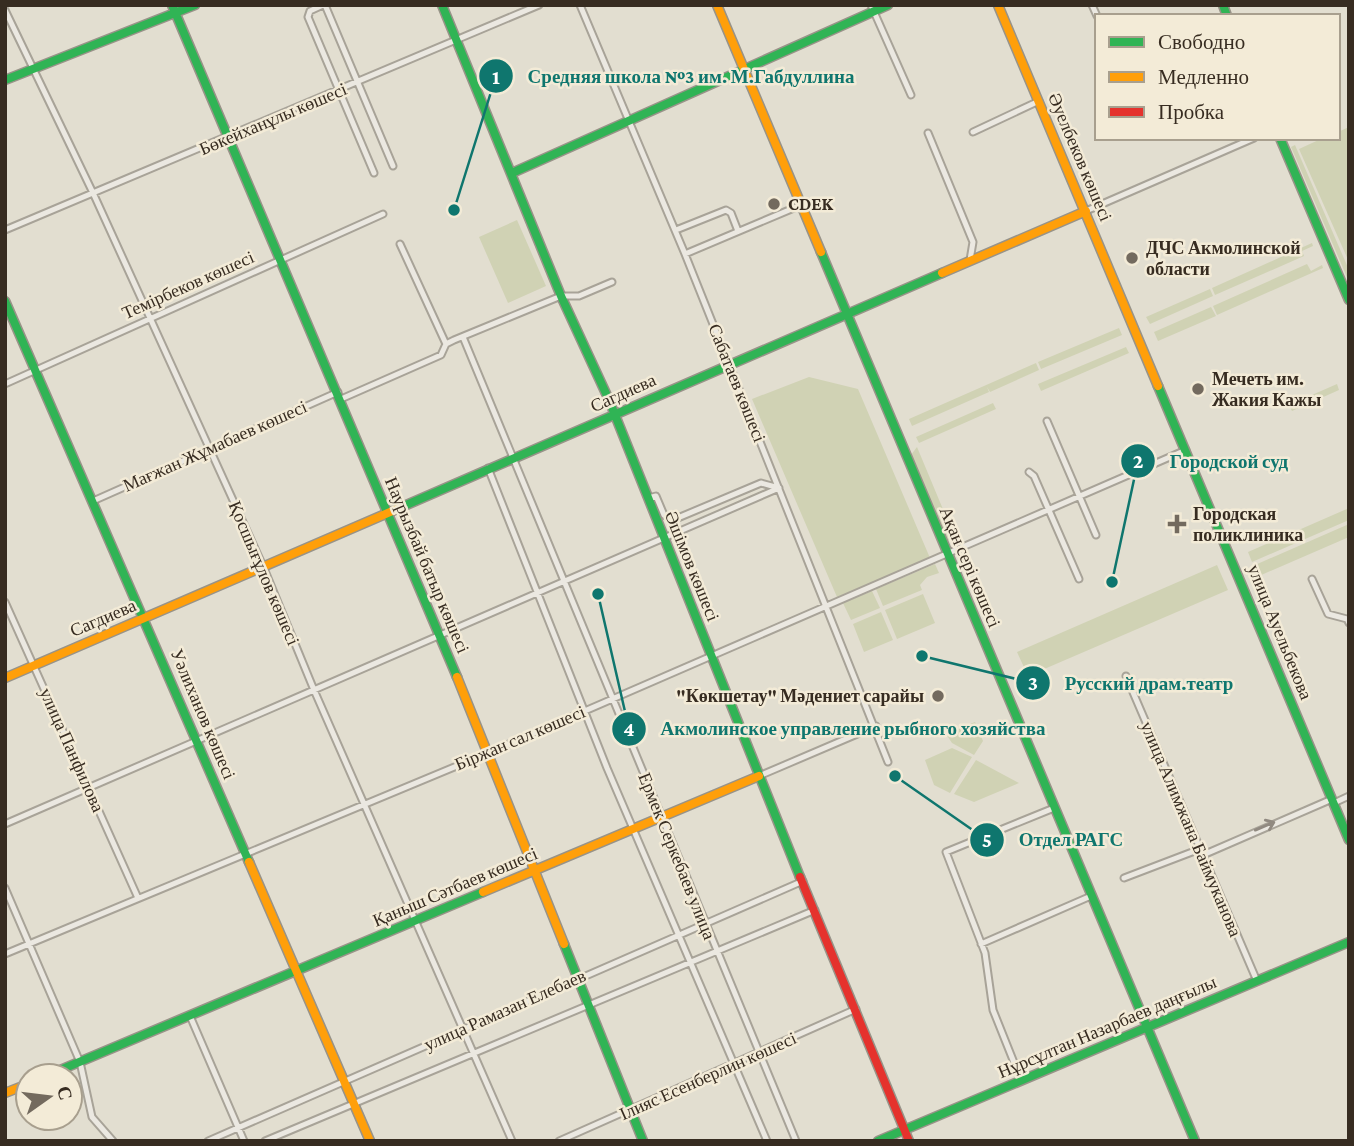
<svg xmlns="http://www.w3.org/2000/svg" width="1354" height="1146" font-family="'Crimson Pro',serif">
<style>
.green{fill:#d0d2b4}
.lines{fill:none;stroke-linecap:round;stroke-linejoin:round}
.street-casing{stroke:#a8a398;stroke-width:9}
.fast-casing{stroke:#989388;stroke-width:11}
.slow-casing{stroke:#989388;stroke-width:11}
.jam-casing{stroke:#989388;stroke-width:11}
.street{stroke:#ebe8e1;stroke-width:5}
.fast{stroke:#30b455;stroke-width:8}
.slow{stroke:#ff9f0a;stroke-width:8}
.jam{stroke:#e5322d;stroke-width:8}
.oneway{stroke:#918a81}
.poi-dot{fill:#736a5e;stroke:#f3ebd7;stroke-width:2.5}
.labels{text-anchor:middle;stroke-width:5;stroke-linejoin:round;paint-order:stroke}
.street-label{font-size:18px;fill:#372c21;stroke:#f3ebd7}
.poi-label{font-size:18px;font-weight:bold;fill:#372c21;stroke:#f3ebd7;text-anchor:start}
.leader{fill:none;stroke:#0f766e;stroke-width:2.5}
.callout-dot{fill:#0f766e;stroke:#f3ebd7;stroke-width:2.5}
.mark-label{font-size:21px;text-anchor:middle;font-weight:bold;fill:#fff}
.callout-label{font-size:19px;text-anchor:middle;font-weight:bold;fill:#0f766e;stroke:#f3ebd7;stroke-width:5;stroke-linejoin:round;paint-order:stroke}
</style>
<rect width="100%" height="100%" fill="#e2ded0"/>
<path class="green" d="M1349 127V262L1299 149 1323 138H1338V132Z
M1295 145 1349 270V282L1291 147Z
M517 220 546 286 508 303 479 237Z
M1312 243 1313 246 1302 251 1304 256 1215 295 1212 288Z
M1307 264 1311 271 1322 265 1323 268 1217 315 1213 306Z
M1210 289 1213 296 1150 324 1146 317Z
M1211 307 1216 316 1158 341 1154 332Z
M1119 328 1122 335 1041 369 1038 362Z
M1126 347 1129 353 1041 391 1038 384Z
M1036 363 1039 370 990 392 987 387 989 392 912 426 909 419Z
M809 377 858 389 930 558 837 597 752 399Z
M1337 384 1339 390 1292 411 1289 405Z
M993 403 996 409 919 443 916 437Z
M917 447 955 538 947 541 911 455Z
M1349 508V520L1252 562 1248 552Z
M1349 524V537L1259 576 1255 565Z
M935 564 939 573 927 577 920 585 922 590 883 606 876 589Z
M1217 565 1228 590 1028 676 1017 652Z
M872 591 880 608 851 620 843 603Z
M923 594 935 623 897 639 885 610Z
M881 612 893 640 864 652 853 624Z
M975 722 983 741 974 755 952 743 946 734Z
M952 748 972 757 950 793 934 785 925 760Z
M976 760 1019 783 974 802 954 794Z"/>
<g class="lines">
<defs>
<path id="street" d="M323 5 310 11 308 17 374 173
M325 5 393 166
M580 5 685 254 888 762
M871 5 911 95
M1092 5 1097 16
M5 10 94 195 263 566 314 690 512 1141
M973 132 1039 101
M928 133 973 242 970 260
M1086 211 1254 138
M5 230 539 5
M676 230 726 210 731 213 738 231
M400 244 446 344
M685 254 801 205
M463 337 796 1141
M5 384 383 214
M341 399 441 355 446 344 454 340 561 296H579L612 282
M1047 421 1096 535
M488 468 607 768 767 1141
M1029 472 1034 476 1079 579
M648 498 656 496 664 515 673 520 761 483 779 488
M93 501 338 392
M1312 579 1328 614 1347 619 1349 623
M5 602 138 898
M1126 676 1257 981
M759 776 876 726
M1334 803 1349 796
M5 824 779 488
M1203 855 1332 799
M1124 878 1200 849
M5 888 80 1062 92 1117 113 1141
M981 944 1091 896
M5 954 488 753 1186 450
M190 1016 244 1141
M1021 1080 993 1010 985 953 946 852 1054 808
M208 1141 803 881
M265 1141 815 910
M559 1141 856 1009"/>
<path id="fast" d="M172 5 457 677
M442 5 561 296 609 400 800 877
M1223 5 1227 16
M5 80 195 5
M1280 138 1349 300
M512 173 888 5
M821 252 1195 1141
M5 301 249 862
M1158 386 1349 840
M397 509 942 273
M564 944 643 1141
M46 1076 483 892
M878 1141 1349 942"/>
<path id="slow" d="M717 5 821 252
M998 5 1158 386
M942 273 1086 211
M457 677 564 944
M5 678 397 509
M249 862 370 1141
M483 892 759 776
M5 1093 28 1084"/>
<path id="jam" d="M800 877 909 1141"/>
</defs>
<use href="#street" class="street-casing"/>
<use href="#fast" class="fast-casing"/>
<use href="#slow" class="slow-casing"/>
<use href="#jam" class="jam-casing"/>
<use href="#street" class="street"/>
<use href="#fast" class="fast"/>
<use href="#slow" class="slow"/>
<use href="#jam" class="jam"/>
</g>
<defs><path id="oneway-shaft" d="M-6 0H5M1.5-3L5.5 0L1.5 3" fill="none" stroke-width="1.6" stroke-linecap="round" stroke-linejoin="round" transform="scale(1.75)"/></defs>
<use class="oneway" href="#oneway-shaft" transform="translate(1265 826) rotate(-23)"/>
<g class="poi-dot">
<circle cx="774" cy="204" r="7"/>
<circle cx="1132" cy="258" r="7"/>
<circle cx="1198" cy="389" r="7"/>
<path d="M1173.5 513.5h7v7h7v7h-7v7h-7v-7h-7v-7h7z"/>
<circle cx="938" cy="696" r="7"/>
</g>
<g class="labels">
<g class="street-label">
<text transform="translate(273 119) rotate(-23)" y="6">Бөкейханұлы көшесі</text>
<text transform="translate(1080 157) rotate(67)" y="6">Әуелбеков көшесі</text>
<text transform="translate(188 285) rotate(-24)" y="6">Темірбеков көшесі</text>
<text transform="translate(737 383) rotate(68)" y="6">Сабатаев көшесі</text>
<text transform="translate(623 393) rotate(-24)" y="6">Сагдиева</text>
<text transform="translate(215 446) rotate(-24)" y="6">Мағжан Жұмабаев көшесі</text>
<text transform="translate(427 565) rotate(67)" y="6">Наурызбай батыр көшесі</text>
<text transform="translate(692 566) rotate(68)" y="6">Әшімов көшесі</text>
<text transform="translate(970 567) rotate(67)" y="6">Ақан сері көшесі</text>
<text transform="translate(264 573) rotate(67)" y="6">Қосшығұлов көшесі</text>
<text transform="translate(103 618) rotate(-23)" y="6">Сагдиева</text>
<text transform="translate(1280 632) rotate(68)" y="6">улица Ауельбекова</text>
<text transform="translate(203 714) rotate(67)" y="6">Уәлиханов көшесі</text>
<text transform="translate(520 738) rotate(-23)" y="6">Біржан сал көшесі</text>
<text transform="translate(72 750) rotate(66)" y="6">улица Панфилова</text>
<text transform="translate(1191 829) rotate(67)" y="6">улица Алимжана Баймуканова</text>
<text transform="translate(677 856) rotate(68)" y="6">Ермек Серкебаев улица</text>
<text transform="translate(455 887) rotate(-23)" y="6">Қаныш Сәтбаев көшесі</text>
<text transform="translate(505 1010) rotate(-24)" y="6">улица Рамазан Елебаев</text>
<text transform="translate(1107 1027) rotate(-23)" y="6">Нұрсұлтан Назарбаев даңғылы</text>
<text transform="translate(708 1076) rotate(-24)" y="6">Ілияс Есенберлин көшесі</text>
</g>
<g class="poi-label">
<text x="788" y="210">CDEK</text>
<text x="1146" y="254">ДЧС Акмолинской<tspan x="1146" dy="21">области</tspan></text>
<text x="1212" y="385">Мечеть им.<tspan x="1212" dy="21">Жакия Кажы</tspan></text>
<text x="1193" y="520">Городская<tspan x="1193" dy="21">поликлиника</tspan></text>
<text x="924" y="702" text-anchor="end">"Көкшетау" Мәдениет сарайы</text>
</g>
</g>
<path class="leader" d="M454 210L496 76M1112 582L1138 461M922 656L1033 683M598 594L629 729M895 776L987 840"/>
<g class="callout-dot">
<circle cx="454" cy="210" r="7"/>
<circle cx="1112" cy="582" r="7"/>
<circle cx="922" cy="656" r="7"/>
<circle cx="598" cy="594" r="7"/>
<circle cx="895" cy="776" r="7"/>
<circle cx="496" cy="76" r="18"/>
<circle cx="1138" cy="461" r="18"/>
<circle cx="1033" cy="683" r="18"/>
<circle cx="629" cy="729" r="18"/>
<circle cx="987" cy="840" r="18"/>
</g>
<g class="mark-label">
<text x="496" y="84">1</text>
<text x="1138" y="468">2</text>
<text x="1033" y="690">3</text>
<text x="629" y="736">4</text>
<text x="987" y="847">5</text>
</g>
<g class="callout-label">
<text x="691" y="83">Средняя школа №3 им. М.Габдуллина</text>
<text x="1229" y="468">Городской суд</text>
<text x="1149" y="690">Русский драм.театр</text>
<text x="853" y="735">Акмолинское управление рыбного хозяйства</text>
<text x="1071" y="846">Отдел РАГС</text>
</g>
<rect width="1354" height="1146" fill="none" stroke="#372c21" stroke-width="14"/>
<rect x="1095" y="14" width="245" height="126" fill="#f3ebd7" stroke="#a89f8e" stroke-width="2"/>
<rect x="1109" y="37" width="35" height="10" fill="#30b455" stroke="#a89f8e" stroke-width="2"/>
<text x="1158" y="49" font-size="21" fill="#372c21">Свободно</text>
<rect x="1109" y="72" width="35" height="10" fill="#ff9f0a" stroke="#a89f8e" stroke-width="2"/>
<text x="1158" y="84" font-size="21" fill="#372c21">Медленно</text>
<rect x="1109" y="107" width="35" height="10" fill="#e5322d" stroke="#a89f8e" stroke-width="2"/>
<text x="1158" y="119" font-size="21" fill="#372c21">Пробка</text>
<g transform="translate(49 1097) rotate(76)"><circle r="33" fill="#f3ebd7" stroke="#a89f8e" stroke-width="2"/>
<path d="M0-5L12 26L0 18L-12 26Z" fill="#736a5e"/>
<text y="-10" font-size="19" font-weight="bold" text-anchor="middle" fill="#372c21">С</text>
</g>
</svg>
